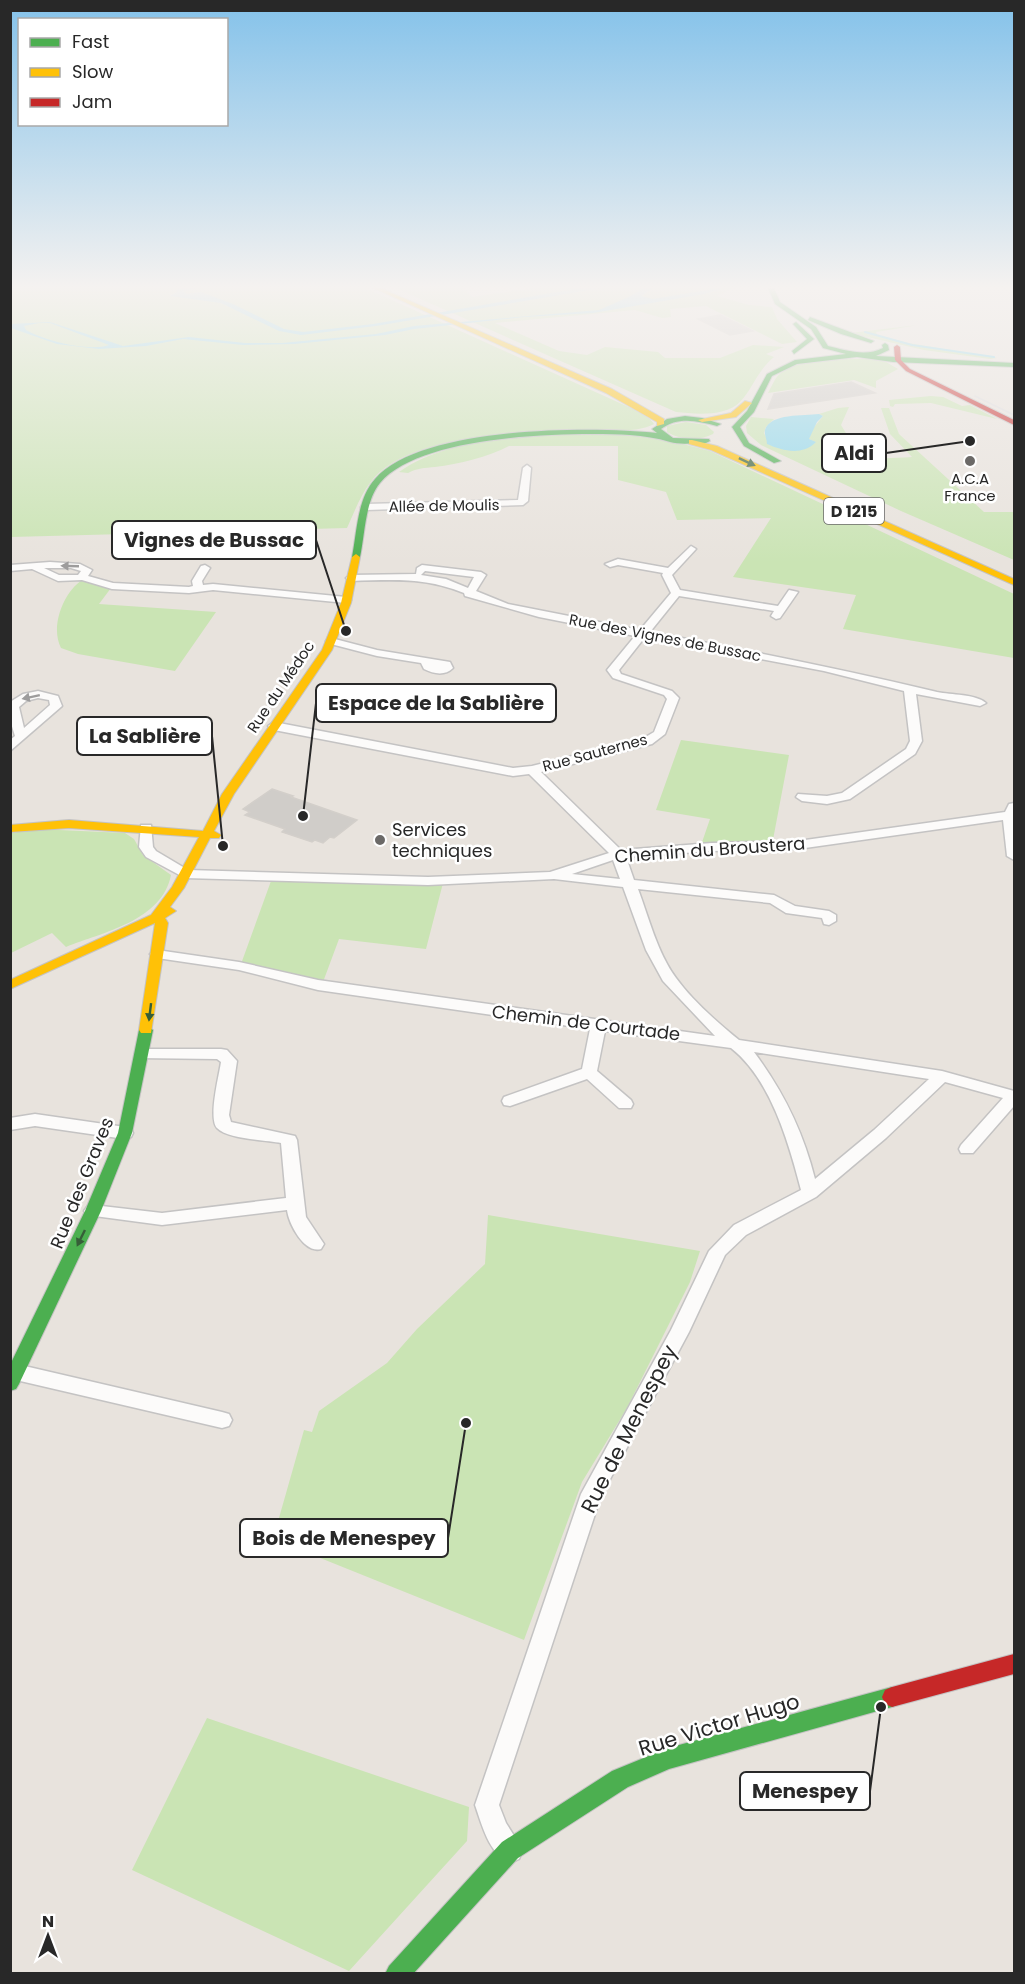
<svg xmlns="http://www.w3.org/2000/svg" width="1025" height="1984" font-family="Poppins,sans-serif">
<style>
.green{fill:#cae4b4}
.water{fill:#8ed7ec;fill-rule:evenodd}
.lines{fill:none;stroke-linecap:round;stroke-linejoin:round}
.stream{stroke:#8ed7ec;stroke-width:2}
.building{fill:#d0cdc9;stroke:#d3cfca;stroke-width:1.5}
.street-casing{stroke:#c4c3c3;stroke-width:3}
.fast-casing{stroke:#c4c3c3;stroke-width:2}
.slow-casing{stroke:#c4c3c3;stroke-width:2}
.jam-casing{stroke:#c4c3c3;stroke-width:2}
.street{fill:#fcfbfa;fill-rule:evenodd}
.fast{fill:#4caf50;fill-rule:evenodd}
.slow{fill:#ffc107;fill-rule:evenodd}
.jam{fill:#c62828;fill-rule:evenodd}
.tram{stroke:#dcdcde;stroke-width:1.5}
.oneway{fill:#365e38}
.oneway2{fill:#9d9c9c}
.poi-dot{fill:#6b6967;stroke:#fff;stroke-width:2}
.labels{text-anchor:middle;stroke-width:5;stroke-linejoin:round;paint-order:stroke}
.far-poi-label{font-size:15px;fill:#282828;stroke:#fff}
.far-street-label{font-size:15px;fill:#282828;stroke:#fff}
.shield{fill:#fff;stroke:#686868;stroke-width:1.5}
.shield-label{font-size:16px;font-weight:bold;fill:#282828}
.poi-label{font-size:18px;fill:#282828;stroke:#fff;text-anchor:start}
.street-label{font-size:18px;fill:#282828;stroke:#fff}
.near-street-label{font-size:21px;fill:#282828;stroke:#fff}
.leader{fill:none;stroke:#282828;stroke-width:2}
.callout-dot{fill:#282828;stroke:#fff;stroke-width:2}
.callout{fill:#fff;stroke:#282828;stroke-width:2}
.callout-label{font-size:20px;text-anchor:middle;font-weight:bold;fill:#282828}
</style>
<rect width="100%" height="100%" fill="#e8e3dd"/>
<path class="green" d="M10 286H178L180 287 177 292 169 295C187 300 207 297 223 304 230 307 234 310 242 309L201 292 187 294 182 292 194 288 190 286H361L633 409 650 419 654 424C636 434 606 429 586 430 532 430 403 434 370 483 360 496 354 513 347 528L11 537Z
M391 286H461L472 297 547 286H737L717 296 749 305 772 307 777 319 797 342 782 344 706 306 670 309 671 317 662 318 635 310 495 323 559 351 587 355 605 347 658 352 665 358H720L753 345 784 347 766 354 774 357C757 371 753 388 740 402 725 417 695 414 676 412Z
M918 325 876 332 877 335 908 343 997 358 990 359 924 350 850 333Z
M870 359 886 362 898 369 876 381V388L854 380 768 393C772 386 775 377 781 373 801 357 846 359 870 359Z
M931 396 943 397 962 406 970 405 997 419 931 403 895 404 893 407 890 406 889 400Z
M849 407 841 425C864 463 870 459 912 457L890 434 881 408H889L899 434 984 512H1014V560L901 511 761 445 747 433 746 426 751 417 774 419 766 427 764 433 768 441 815 442 809 439 811 431 823 416 819 414 838 408Z
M686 422 706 425 714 432 713 434C700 441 680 440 667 432V426Z
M599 434 648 435 710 451 1014 594V658L843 629 856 595 733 577 771 518 677 520 666 492 618 480V446H509C488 457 459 464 435 467 424 468 418 468 408 473L399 472C452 435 537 435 599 434Z
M82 580 111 588 99 604 216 612 175 671 78 654 61 648C50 627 63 593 82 580Z
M681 740 789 755 772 845 700 848 710 819 656 810Z
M37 829 125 833 134 839 143 855 171 875C162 921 103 932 66 947L52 933 11 953V833Z
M271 881 443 883 426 949 339 939 323 982 241 964Z
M488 1215 700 1251 690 1282 627 1408 582 1482 524 1640 273 1539 304 1430 312 1432 319 1411 387 1363 417 1329 485 1264Z
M207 1718 469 1807 467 1841 349 1971 132 1870Z"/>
<path class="water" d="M178 286H190L195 289 183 291 187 294 201 292 233 304 284 329 303 332 373 324 592 286H613L376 326 301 335 279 331 221 303 170 296 177 292Z
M646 286H656L641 296 653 299 731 286 704 294 593 313 524 317 414 329 385 335 294 344 243 345 183 339 146 346 99 349 57 344 11 328V324L50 322 123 346 189 337 245 343H282L376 334 414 326 599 310 631 296ZM39 323H50L109 345C89 352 45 341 26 330L24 326Z
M819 414 823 416 817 422 809 439 816 442C802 456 783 451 767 444 767 439 764 435 765 430 770 413 804 416 819 414Z"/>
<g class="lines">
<path class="stream" d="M865 332 912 345 994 357"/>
</g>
<path class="building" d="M720 315 753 331 730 335 698 319Z
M851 382 875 393 768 409 774 394Z
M272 789 293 796 291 797 357 820 334 838 330 837 323 843 315 840 312 842 282 832 285 829 245 815 250 812 243 809Z"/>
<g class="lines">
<defs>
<path id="street" d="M527 465 531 468 528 501 523 505 366 510 361 507 366 504 518 500 523 468Z
M691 546 696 549 672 575 680 590 778 606 789 590 798 592 780 618 776 619 771 616 774 611 679 596 650 632C746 650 842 669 937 692 951 695 976 694 986 703L980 706 916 694 922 741 915 754 850 799 827 804 802 801 796 797 798 794 827 796 842 793 906 749 910 741 904 691 824 671 645 637 619 670 621 674 672 691 679 698 665 734 652 744 541 772 621 850 712 843 798 841 1005 812 1009 804 1014 803V860L1007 856 1003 820 798 849 712 851 626 857 634 880 774 895 795 906 829 911 836 915V921L829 925 824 924 822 918 786 913 770 903 638 889C649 918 657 952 676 978 691 999 719 1024 739 1040L942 1071 1014 1091V1106L973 1153H961L959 1149 961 1145 1003 1098 945 1082 886 1138 816 1197 746 1235 725 1255 689 1332 601 1496 499 1805 506 1823 523 1850 519 1859 510 1863C489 1854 482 1825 475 1805L581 1494 671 1330 709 1251 734 1225 801 1190C789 1144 771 1079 731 1048L605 1031 597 1071 631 1100 633 1104 631 1108H619L587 1079 510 1106 504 1105 502 1101 504 1097 582 1069 590 1029 318 990 239 970 157 958 150 954 157 950 239 962 318 980 715 1036 663 981 646 950 623 887 554 879 428 885 185 878 146 857 139 847 141 825H151L153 847 156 851 188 870 428 877 550 872 609 853 529 774 513 776 274 730 268 726 274 722 513 768 532 766 644 738 654 732 667 699 664 695 613 678 607 670 635 636 539 617 465 596 464 593C423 577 394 580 351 581L346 578 351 575 416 574 417 568 422 565 481 572 486 575 476 591 508 604 640 630 671 593 662 575 663 573 618 565 610 567 605 564 618 559 668 568ZM425 571 474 577 468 588 446 579 421 575ZM613 860 620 879 572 874ZM754 1052 929 1079 874 1130 815 1179C803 1131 783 1091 754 1052Z
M50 562 80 564 92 570 88 576 113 583 189 587 193 586 192 581 201 566 205 565 210 568 202 581 203 585 213 584 346 597 351 600 346 603 213 590 189 593 112 589 82 580 58 581 32 569 10 571V565ZM44 568H71L81 571 78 575H59Z
M331 638 377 650 450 662 453 668C445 676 434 674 424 669L421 663 377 656 327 643 326 641Z
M38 691 58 696 62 706 10 751V740L15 736 10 720V702L23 694ZM38 698 49 700 50 705 24 728 19 707 26 701Z
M143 1049H221L227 1050 237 1061 229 1115 231 1122 295 1136 297 1140 306 1217 324 1244 321 1249C305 1254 289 1225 287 1210L162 1225 87 1215 84 1211 87 1207 93 1205 162 1213 286 1198 281 1143C266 1140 227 1139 217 1128 208 1118 219 1076 221 1062L217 1059 137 1058 135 1054 137 1050Z
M35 1114 125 1127 131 1129 133 1133 131 1137 125 1139 35 1126 10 1130V1118Z
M16 1364 222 1412 229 1414 232 1420 229 1426 222 1428 16 1380 10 1378V1366Z"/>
<path id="fast" d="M767 286H773L780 302 816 327 828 346C845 350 866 357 883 348L882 345 885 343 888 345 889 350 876 356 1014 363V367L893 362 857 357 797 364 772 376 754 412 740 427 749 443 781 461 774 463 744 446 732 427 747 411 767 374 795 360 846 354 823 348 811 329 775 304Z
M810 317 874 341 871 343 841 334 808 320Z
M796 322 814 339 794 354 792 351 807 339 793 324Z
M685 416 702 418 721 424 717 426C698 421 678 416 661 429L673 438 709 439 710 441 706 443C695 443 680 445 670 442 657 438 644 436 630 435 570 432 421 434 380 483 365 501 365 534 360 557L356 560 352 557C357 532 357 499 375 479 421 426 591 426 657 433L652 429 667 419Z
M146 1026 153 1030 132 1133 101 1211 19 1384 16 1389 10 1391V1365L85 1211 118 1133 139 1030Z
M892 1687 899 1690 902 1697 899 1704 892 1707 669 1769 628 1787 518 1858 413 1974H385L389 1966 502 1842 612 1771 668 1748Z"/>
<path id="slow" d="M369 286H376L612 389 664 419V424L657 426V422L606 393Z
M745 401 752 403 736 417 702 422 698 420 731 413Z
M692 440 717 446 1014 579V585L711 450 689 444V440Z
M356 554 360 557 351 603 332 650 234 794 214 831 221 835 219 838H210L184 888 170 907 176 911 165 918 168 923 151 1033H141L139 1030 155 923 10 989V980L151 915 172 887 199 837 69 828 10 832V825L69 820 203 831 222 794 322 650 341 603 352 557Z"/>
<path id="jam" d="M897 345 900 347 901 360 910 369 1014 420V425L906 371 895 360 894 347Z
M1014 1654V1674L892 1707 885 1704 882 1697 885 1690 892 1687Z"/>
</defs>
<use href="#street" class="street-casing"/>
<use href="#fast" class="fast-casing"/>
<use href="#slow" class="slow-casing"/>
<use href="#jam" class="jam-casing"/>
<use href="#street" class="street"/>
<use href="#fast" class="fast"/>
<use href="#slow" class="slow"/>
<use href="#jam" class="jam"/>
<path class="tram" d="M975 396 1014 415"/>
</g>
<defs><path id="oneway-solid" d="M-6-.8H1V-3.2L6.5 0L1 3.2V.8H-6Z" transform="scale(1.5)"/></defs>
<g class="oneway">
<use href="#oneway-solid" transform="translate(747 462) rotate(25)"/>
<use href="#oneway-solid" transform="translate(150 1012) rotate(97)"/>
<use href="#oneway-solid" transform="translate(81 1238) rotate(116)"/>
</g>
<g class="oneway2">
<use href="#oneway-solid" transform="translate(70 566) rotate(-178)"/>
<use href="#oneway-solid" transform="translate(31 697) rotate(168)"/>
</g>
<linearGradient id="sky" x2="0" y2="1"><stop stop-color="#84c2ea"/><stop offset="0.51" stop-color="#f5f2f0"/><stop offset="1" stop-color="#f5f2f0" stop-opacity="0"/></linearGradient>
<rect width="1025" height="563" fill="url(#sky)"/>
<g class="poi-dot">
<circle cx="970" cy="461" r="6"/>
<circle cx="380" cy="840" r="6"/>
</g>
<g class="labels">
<g class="far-poi-label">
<text x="970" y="484">A.C.A<tspan x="970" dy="17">France</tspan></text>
</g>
<g class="far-street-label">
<text transform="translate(444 506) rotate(-1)" y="5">Allée de Moulis</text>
<text transform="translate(665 638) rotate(11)" y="5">Rue des Vignes de Bussac</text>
<text transform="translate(281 687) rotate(-56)" y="5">Rue du Médoc</text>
<text transform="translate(595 753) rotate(-15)" y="5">Rue Sauternes</text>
</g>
<rect class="shield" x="824" y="498" width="60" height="26" rx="4.5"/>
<g class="shield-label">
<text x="854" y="517">D 1215</text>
</g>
<g class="poi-label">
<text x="392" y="836">Services<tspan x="392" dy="21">techniques</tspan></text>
</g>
<g class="street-label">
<text transform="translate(710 850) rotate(-4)" y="6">Chemin du Broustera</text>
<text transform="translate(586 1023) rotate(7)" y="6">Chemin de Courtade</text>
<text transform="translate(82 1183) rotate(-68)" y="6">Rue des Graves</text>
</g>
<g class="near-street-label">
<text transform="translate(629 1429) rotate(-63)" y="7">Rue de Menespey</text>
<text transform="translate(719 1725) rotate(-17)" y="7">Rue Victor Hugo</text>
</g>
</g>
<path class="leader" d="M970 441L886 453M346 631L316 540M303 816L316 703M223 846L212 736M466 1423L448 1538M881 1707L870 1791"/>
<g class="callout-dot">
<circle cx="970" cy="441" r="6"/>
<circle cx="346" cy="631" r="6"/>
<circle cx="303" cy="816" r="6"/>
<circle cx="223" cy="846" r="6"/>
<circle cx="466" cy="1423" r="6"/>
<circle cx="881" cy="1707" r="6"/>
</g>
<g class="callout">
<rect x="822" y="434" width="64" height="38" rx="6"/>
<rect x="112" y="521" width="204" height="38" rx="6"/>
<rect x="316" y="684" width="240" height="38" rx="6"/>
<rect x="77" y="717" width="135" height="38" rx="6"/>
<rect x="240" y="1519" width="208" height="38" rx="6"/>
<rect x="740" y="1772" width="130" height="38" rx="6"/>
</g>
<g class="callout-label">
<text x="854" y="460">Aldi</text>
<text x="214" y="547">Vignes de Bussac</text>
<text x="436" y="710">Espace de la Sablière</text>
<text x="145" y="743">La Sablière</text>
<text x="344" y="1545">Bois de Menespey</text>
<text x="805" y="1798">Menespey</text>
</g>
<rect width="1025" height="1984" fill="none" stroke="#282828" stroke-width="24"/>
<rect x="18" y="18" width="210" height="108" fill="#ffffff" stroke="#a9a9a9" stroke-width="1.5"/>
<rect x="30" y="38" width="30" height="9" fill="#4caf50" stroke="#a9a9a9" stroke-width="1.5"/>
<text x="72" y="48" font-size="18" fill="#282828">Fast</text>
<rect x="30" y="68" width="30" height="9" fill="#ffc107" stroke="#a9a9a9" stroke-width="1.5"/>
<text x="72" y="78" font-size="18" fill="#282828">Slow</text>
<rect x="30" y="98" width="30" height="9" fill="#c62828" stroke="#a9a9a9" stroke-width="1.5"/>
<text x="72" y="108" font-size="18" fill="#282828">Jam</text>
<g transform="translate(48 1936)" stroke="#ffffff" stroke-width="4.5" paint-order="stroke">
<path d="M0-4.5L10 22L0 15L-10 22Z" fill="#282828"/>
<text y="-9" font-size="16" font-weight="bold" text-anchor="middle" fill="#282828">N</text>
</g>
</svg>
